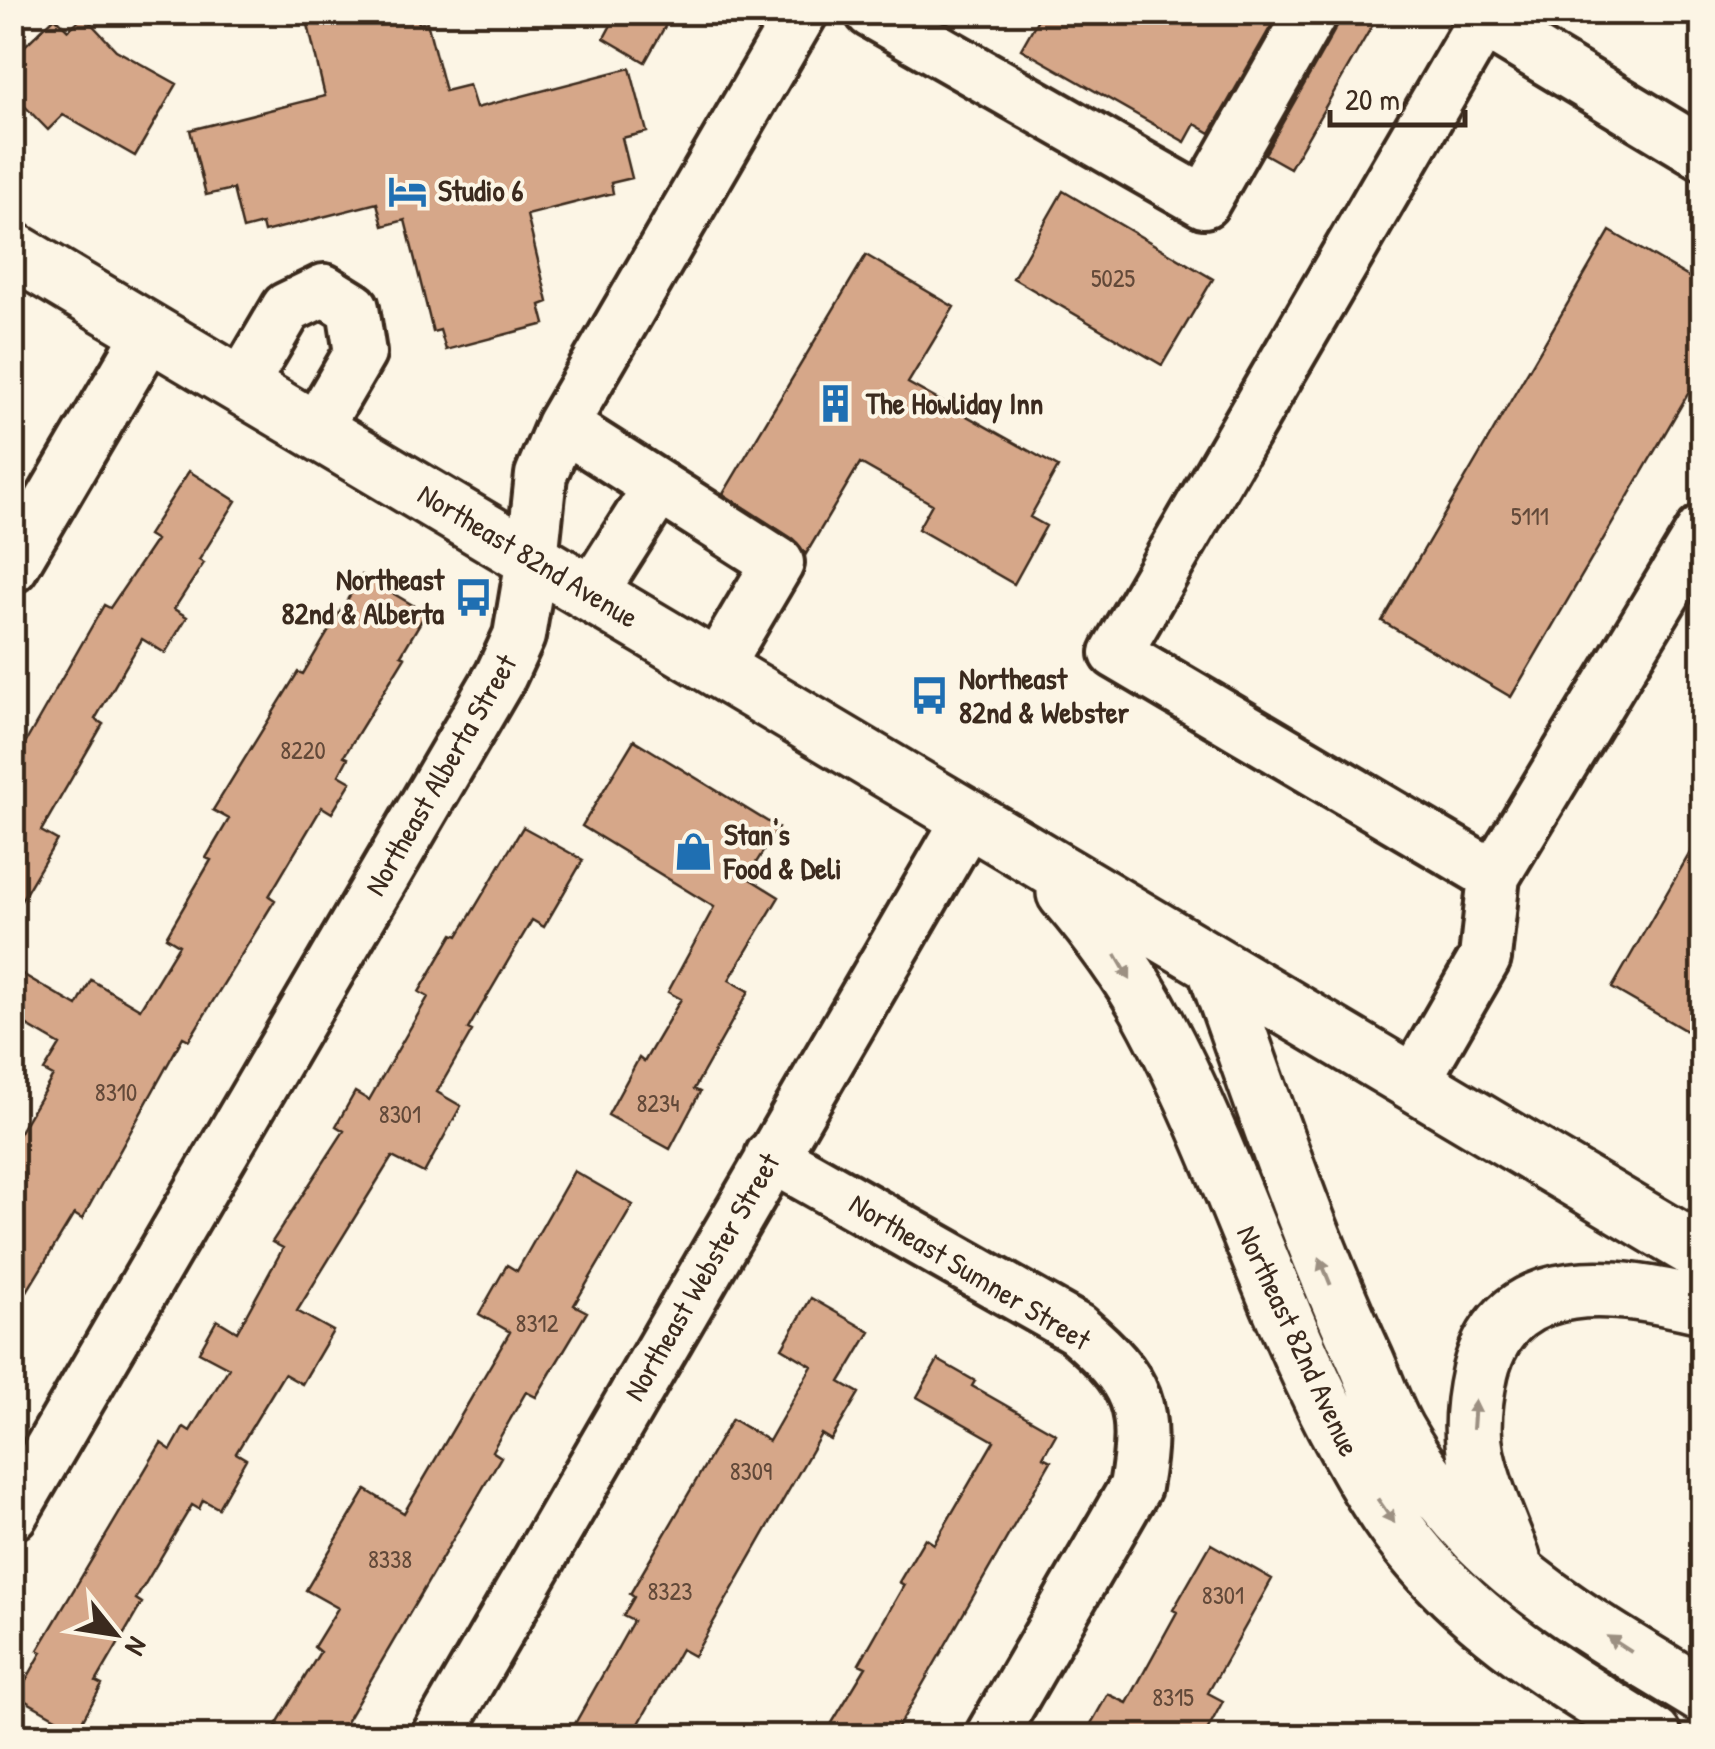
<svg xmlns="http://www.w3.org/2000/svg" width="1715" height="1749" font-family="'Patrick Hand',sans-serif">
<style>
.building{fill:#d6a789;stroke:#3b2a1e;stroke-width:2.5}
.lines{fill:none;stroke-linecap:round;stroke-linejoin:round}
.minor-casing{stroke:#3b2a1e;stroke-width:58}
.major-casing{stroke:#3b2a1e;stroke-width:62}
.minor{stroke:#fcf5e5;stroke-width:50}
.major{stroke:#fcf5e5;stroke-width:55}
.oneway{fill:#9c9082}
.labels{text-anchor:middle;stroke-width:8;stroke-linejoin:round;paint-order:stroke}
.number-label{font-size:25px;fill:#624939}
.poi-label{font-size:30px;font-weight:bold;fill:#3b2a1e;stroke:#fcf5e5;text-anchor:start}
.street-label{font-size:30px;fill:#3b2a1e;stroke:#fcf5e5}
</style>
<rect width="100%" height="100%" fill="#fcf5e5"/>
<filter id="ink" filterUnits="userSpaceOnUse"><feTurbulence type="fractalNoise" baseFrequency=".01" numOctaves="2"/><feDisplacementMap in="SourceGraphic" scale="20" xChannelSelector="R" yChannelSelector="G"/><feConvolveMatrix kernelMatrix="1 2 1 2 8 2 1 2 1" color-interpolation-filters="sRGB"/></filter>
<g filter="url(#ink)">
<path class="building" d="M305 12H416L419 24 427 22 445 91 469 85 476 108 630 68 647 132 622 138 632 178 611 183 613 193 527 215 548 302 540 305 545 324 446 350 440 330 433 332 405 220 383 226 377 203 264 232 262 224 243 229 233 189 206 195 190 130 325 96Z
M618 12H673L645 62 604 38Z
M1042 12H1279L1210 133 1195 124 1185 142 1021 49Z
M1341 12H1380L1290 168 1265 154 1337 26Z
M84 16 116 50 177 84 135 156 63 115 48 130 12 93V58L55 17 68 30Z
M1063 191 1213 279 1162 365 1013 278Z
M1610 231 1702 285V370L1511 697 1382 621Z
M866 255 954 307 908 383 1058 467 1030 517 1046 526 1014 584 918 529 932 504 860 463 806 554 793 539 723 494Z
M189 471 236 501 199 560 204 563 174 609 187 617 165 653 142 639 95 719 103 724 41 831 57 840 12 916V766L104 605 110 608 156 540 148 535Z
M362 575 426 613 401 655 405 657 344 756 348 758 339 775 351 782 332 813 322 807 269 896 275 900 189 1040 183 1037 82 1219 74 1214 12 1316V1145L53 1076 44 1071 60 1045 12 1017V968L77 1006 91 980 140 1009 179 945 166 937 211 860 206 858 229 819 213 810 298 672 303 674Z
M634 740 778 828 747 877 779 897 729 980 749 991 694 1089 700 1092 670 1149 608 1115 639 1058 644 1062 681 999 668 992 714 907 582 826Z
M523 827 583 860 544 927 532 920 468 1029 472 1031 437 1092 461 1106 424 1173 392 1157 297 1311 333 1331 302 1384 284 1374 236 1453 246 1459 218 1508 203 1500 199 1509 192 1505 136 1599 142 1603 96 1682 102 1685 77 1730 17 1696 42 1652 38 1650 161 1443 171 1450 184 1427 190 1431 229 1368 199 1352 217 1320 237 1332 283 1248 272 1242 344 1131 336 1126 355 1092 369 1100 428 997 419 992 453 934 458 936Z
M1702 832V1040L1612 988Z
M574 1171 633 1205 574 1305 587 1312 536 1397 526 1392 492 1451 501 1457 338 1736H296L276 1725 320 1652 314 1647 338 1608 306 1590 366 1490 404 1513 510 1332 479 1314 507 1265 517 1271Z
M811 1298 870 1332 840 1382 859 1393 831 1440 821 1434 694 1656 681 1649 632 1736H568L633 1621 623 1616 634 1597 630 1594 732 1419 769 1441 812 1366 782 1348Z
M938 1360 975 1381 972 1386 1056 1434 1043 1457 1051 1461 893 1736H824L866 1667 859 1664 904 1585 899 1582 925 1538 934 1544 994 1441 917 1397Z
M1211 1544 1272 1579 1208 1693 1223 1701 1204 1736H1084L1108 1694 1127 1703 1177 1612 1173 1610Z"/>
<g class="lines">
<defs>
<path id="minor" d="M871 12 1204 202 1312 12
M241 386 287 308 324 290 353 308 360 353 315 430
M562 425 778 563 716 668
M12 567 150 332
M591 594 659 487
M1494 876 1116 653 1483 21 1702 153
M1413 1083 1485 958 1494 876 1702 531
M771 1156 1077 1329C1139 1382 1149 1407 1135 1487L991 1736
M12 1514 501 675 519 636 532 559 541 475 562 425 802 12
M437 1736 969 818"/>
<path id="major" d="M12 250 1702 1254
M1065 893C1100 934 1131 975 1156 1023 1225 1152 1267 1294 1334 1424 1359 1471 1385 1518 1420 1558 1485 1634 1569 1684 1653 1736
M1214 964C1262 1098 1306 1232 1366 1361 1376 1384 1384 1408 1396 1430 1418 1469 1448 1507 1479 1539 1543 1603 1625 1648 1702 1695
M1512 1558C1499 1525 1484 1491 1476 1456 1470 1428 1474 1399 1480 1372 1507 1265 1622 1286 1702 1305"/>
</defs>
<use href="#minor" class="minor-casing"/>
<use href="#major" class="major-casing"/>
<use href="#minor" class="minor"/>
<use href="#major" class="major"/>
</g>
<defs><path id="oneway-solid" d="M-6-.8H1V-3.2L6.5 0L1 3.2V.8H-6Z" transform="scale(2.5)"/></defs>
<g class="oneway">
<use href="#oneway-solid" transform="translate(1123 967) rotate(60)"/>
<use href="#oneway-solid" transform="translate(1325 1271) rotate(-112)"/>
<use href="#oneway-solid" transform="translate(1474 1415) rotate(-86)"/>
<use href="#oneway-solid" transform="translate(1386 1511) rotate(55)"/>
<use href="#oneway-solid" transform="translate(1619 1644) rotate(-147)"/>
</g>
</g>
<defs>
<symbol id="hotel-bare" viewBox="-9 -9 18 18"><path d="M-6-4.5h1.5V1H6V5H4.5V3h-9V5H-6ZM-4 0a1.8 1.8 0 1 1 3.6 0ZM.5 0V-2.5h3Q6-2.5 6 0Z" fill="#1f6fb2" stroke="#fcf5e5" stroke-width="2.5" paint-order="stroke"/></symbol>
<symbol id="building-bare" viewBox="-9 -9 18 18"><path d="M-4-6H4V6H1V3H-1V6H-4ZM-2.5-4.3h1.7v1.8h-1.7ZM.8-4.3h1.7v1.8H.8ZM-2.5-1h1.7V.8h-1.7ZM.8-1h1.7V.8H.8Z" fill="#1f6fb2" stroke="#fcf5e5" stroke-width="2.5" paint-order="stroke"/></symbol>
<symbol id="bus-bare" viewBox="-9 -9 18 18"><path d="M-5-6H5V4H4V6H2V4H-2V6H-4V4H-5ZM-3.5-4V0h7V-4ZM-3.5 1.2v1.5H-2V1.2ZM2 1.2v1.5H3.5V1.2Z" fill="#1f6fb2" stroke="#fcf5e5" stroke-width="2.5" paint-order="stroke"/></symbol>
<symbol id="shop-bare" viewBox="-9 -9 18 18"><path d="M-5-2.5h2.3a2.7 3.5 0 0 1 5.4 0H5L5.5 6h-11ZM-1.5-2.5h3a1.5 2.3 0 0 0-3 0Z" fill="#1f6fb2" stroke="#fcf5e5" stroke-width="2.5" paint-order="stroke"/></symbol>
</defs>
<g fill-rule="evenodd">
<use href="#hotel-bare" x="380" y="164" width="55" height="55"/>
<use href="#building-bare" x="808" y="376" width="55" height="55"/>
<use href="#bus-bare" x="446" y="570" width="55" height="55"/>
<use href="#bus-bare" x="902" y="668" width="55" height="55"/>
<use href="#shop-bare" x="666" y="824" width="55" height="55"/>
</g>
<g class="labels">
<g class="number-label">
<text x="1113" y="287">5025</text>
<text x="1530" y="525">5111</text>
<text x="303" y="759">8220</text>
<text x="116" y="1101">8310</text>
<text x="658" y="1112">8234</text>
<text x="400" y="1123">8301</text>
<text x="537" y="1332">8312</text>
<text x="751" y="1480">8309</text>
<text x="390" y="1568">8338</text>
<text x="670" y="1600">8323</text>
<text x="1223" y="1604">8301</text>
<text x="1173" y="1706">8315</text>
</g>
<g class="poi-label">
<text x="438" y="201">Studio 6</text>
<text x="866" y="414">The Howliday Inn</text>
<text x="444" y="590" text-anchor="end">Northeast<tspan x="444" dy="34">82nd &amp; Alberta</tspan></text>
<text x="959" y="689">Northeast<tspan x="959" dy="34">82nd &amp; Webster</tspan></text>
<text x="724" y="845">Stan's<tspan x="724" dy="34">Food &amp; Deli</tspan></text>
</g>
<g class="street-label">
<text transform="translate(528 556) rotate(31)" y="10">Northeast 82nd Avenue</text>
<text transform="translate(441 775) rotate(-60)" y="10">Northeast Alberta Street</text>
<text transform="translate(970 1272) rotate(31)" y="10">Northeast Sumner Street</text>
<text transform="translate(702 1277) rotate(-60)" y="10">Northeast Webster Street</text>
<text transform="translate(1298 1341) rotate(65)" y="10">Northeast 82nd Avenue</text>
</g>
</g>
<rect width="1715" height="1749" fill="none" stroke="#fcf5e5" stroke-width="50"/>
<rect x="25" y="25" width="1665" height="1699" fill="none" stroke="#3b2a1e" stroke-width="4" filter="url(#ink)"/>
<g transform="translate(115 1634) rotate(120)" stroke="#fcf5e5" stroke-width="8" paint-order="stroke">
<path d="M0-8L18 38L0 25L-18 38Z" fill="#3b2a1e"/>
<text y="-15" font-size="28" font-weight="bold" text-anchor="middle" fill="#3b2a1e">N</text>
</g>
<path d="M1330 110v15h135v-15" fill="none" stroke="#3b2a1e" stroke-width="5"/>
<text x="1345" y="110" font-size="30" fill="#3b2a1e" stroke="#fcf5e5" stroke-width="8" paint-order="stroke">20 m</text>
</svg>
